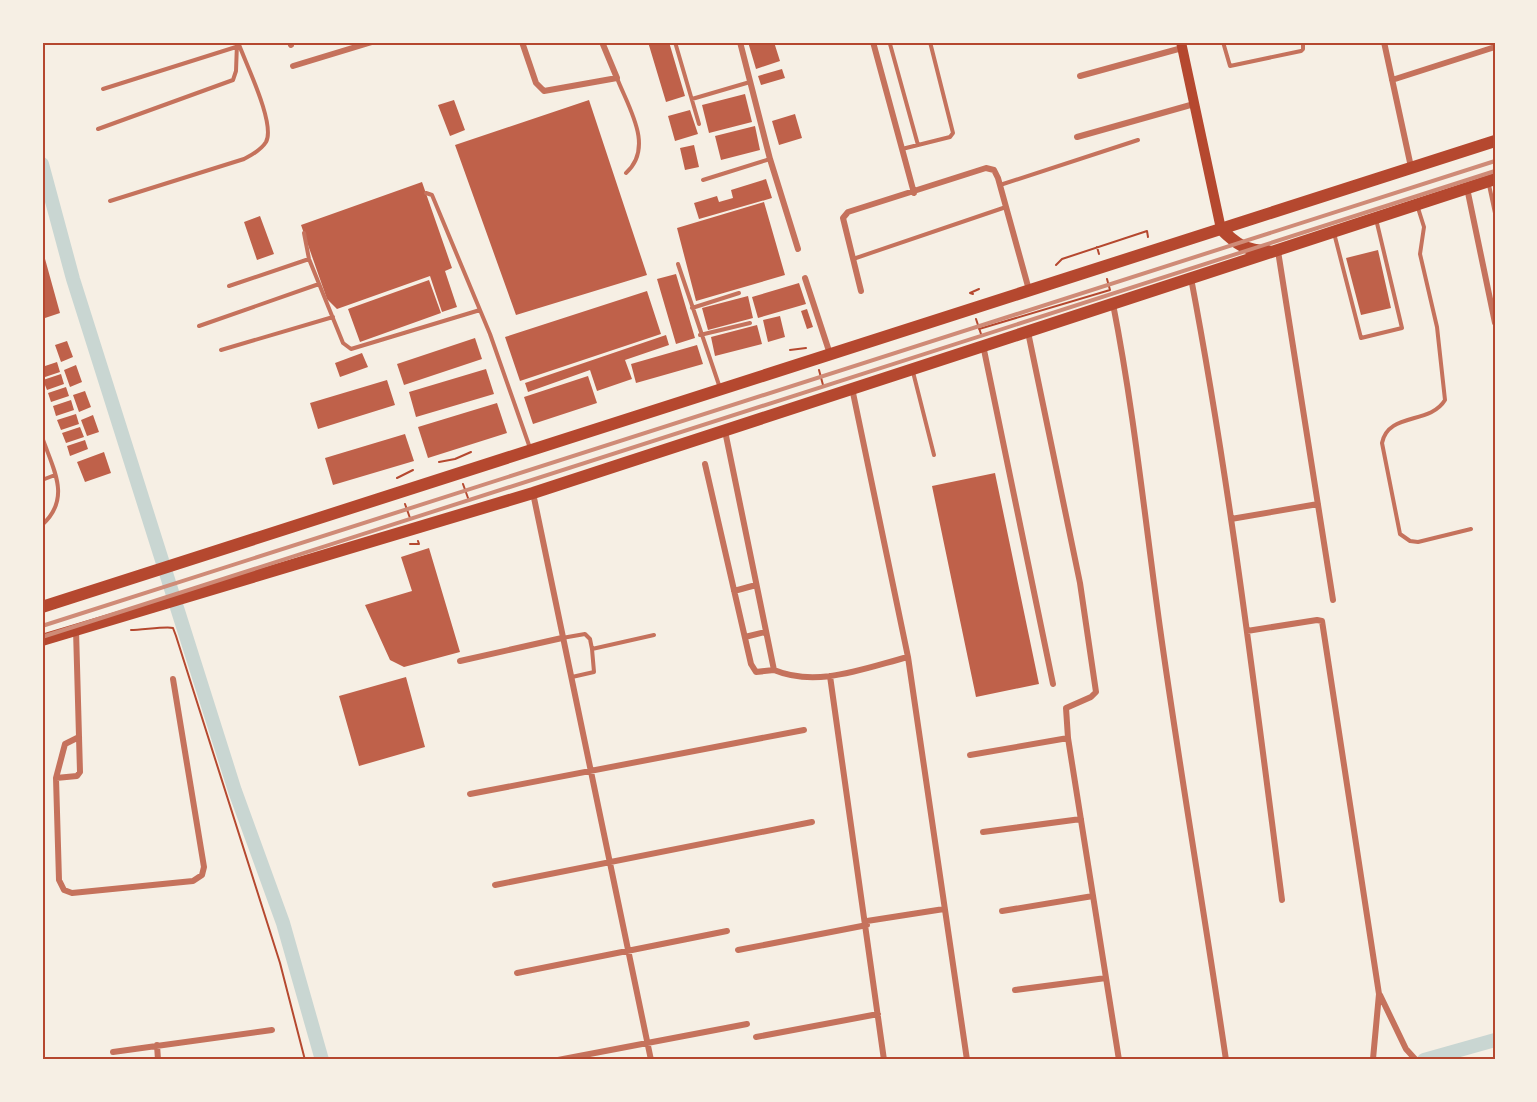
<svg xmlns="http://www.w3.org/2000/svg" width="1537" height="1102" font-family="'Source Sans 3',sans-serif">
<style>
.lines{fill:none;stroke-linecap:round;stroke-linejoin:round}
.canal{stroke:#c9d6d2;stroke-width:14}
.building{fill:#bf614a}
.path{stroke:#b5482f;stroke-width:2}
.service{stroke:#c5725c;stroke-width:4}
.minor{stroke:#c5725c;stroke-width:6}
.secondary{stroke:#b5482f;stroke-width:10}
.primary{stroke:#b5482f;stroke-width:12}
.rail{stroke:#cf8b77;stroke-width:4}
.neatline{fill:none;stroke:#b5482f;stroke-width:2}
</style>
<rect width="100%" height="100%" fill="#f6efe4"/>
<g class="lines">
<path class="canal" d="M42 164 73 279 235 791 283 923 322 1060
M1424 1060 1495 1040"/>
</g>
<path class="building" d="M648 42H669L685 96 666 102Z
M748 42H774L780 61 756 69Z
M782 69 785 78 761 85 758 76Z
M745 94 752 122 709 133 702 105Z
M454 100 465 130 450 136 438 105Z
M589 100 647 275 516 315 455 145Z
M690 110 698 134 675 141 668 116Z
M795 114 802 138 779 145 772 121Z
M755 126 760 150 721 160 715 136Z
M694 145 699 167 685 170 680 148Z
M766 179 772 198 699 219 694 203 717 196 719 202 733 198 731 190Z
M422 182 452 268 445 271 457 307 442 312 430 276 337 309 327 299 301 225Z
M764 202 785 275 696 301 677 228Z
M260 216 274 254 257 260 244 222Z
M42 248 60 313 42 319Z
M1378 250 1391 308 1361 315 1346 258Z
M676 274 695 338 676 344 657 279Z
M429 280 441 313 360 342 348 309Z
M799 283 806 304 758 318 752 297Z
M647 291 661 334 520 381 505 337Z
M748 296 753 318 708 330 702 308Z
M807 309 813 327 807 329 801 311Z
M780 316 785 337 768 342 763 320Z
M757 325 762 344 715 356 711 337Z
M666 335 669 345 625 360 632 379 597 391 590 370 528 392 525 383Z
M475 338 482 359 404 385 397 364Z
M67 341 73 357 61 362 55 345Z
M697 345 703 364 636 383 631 364Z
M362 353 368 367 340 377 335 363Z
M57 362 60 372 42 378V367Z
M76 365 82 382 70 387 64 370Z
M486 369 494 394 416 417 409 392Z
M61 374 64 384 47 390 43 380Z
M588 376 597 403 533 424 524 397Z
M387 380 395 405 318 429 310 403Z
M66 387 69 396 51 402 48 393Z
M85 391 91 407 79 412 73 395Z
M71 400 74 410 56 416 53 406Z
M497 403 507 433 428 458 418 427Z
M76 414 79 424 61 430 57 420Z
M93 415 99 432 87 436 81 420Z
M80 427 84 437 66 443 62 433Z
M405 434 414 461 333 485 325 458Z
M85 440 88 449 70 456 67 446Z
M104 452 111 473 85 482 77 462Z
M995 473 1039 684 976 697 932 486Z
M429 548 460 652 404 667 390 660 365 605 412 591 401 557Z
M406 677 425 747 359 766 339 696Z"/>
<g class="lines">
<path class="path" d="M1097 247 1099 254
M1056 265 1062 259 1147 231 1148 237
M973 294 970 293 979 289
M976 319 981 334
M979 329 1110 290 1107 279
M790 350 806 348
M819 370 823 385
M439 462 455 459 471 452
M397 478 413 470
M463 484 468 498
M405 504 410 518
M410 544H419L418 541
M131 630C142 630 167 626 173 628L176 636 280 963 305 1060"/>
<path class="service" d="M675 42 699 124
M1223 42 1230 66 1301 51 1303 49V42
M890 44 918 145
M617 78C628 107 655 147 626 173
M103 89 236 47
M692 99 750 82
M98 129 233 80 236 71 237 43
M902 149 950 137 953 133 930 42
M703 180 770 159
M1000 185 1138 140
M1489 185 1495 213
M426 193 432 195 490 334 530 448
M110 201 244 159C252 155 261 150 266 142 276 124 245 62 238 42
M1418 208 1424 227 1420 254 1437 327 1445 400C1430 425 1388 412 1382 443L1400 534 1410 541 1418 542 1471 529
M304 233 309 259 343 343 351 349 480 310
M1334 233 1361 338 1402 328 1376 219
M853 259 1006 207
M678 264 720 388
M229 286 309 259
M692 308 739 293
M199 326 319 284
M700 335 750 323
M221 350 333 317
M913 372 934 455
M42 437C53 469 72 498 42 525
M42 480 55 475
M562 638 585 634 590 639 592 649
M572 677 594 672 592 649 654 635"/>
<path class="minor" d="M49 42H64
M290 42 291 45
M522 42 536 83 544 91 617 78 602 42
M740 42 770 159 798 249
M873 42 914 193
M1384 42 1411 167
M293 66 372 42
M1080 76 1182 48
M1392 80 1495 47
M1077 137 1194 104
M1467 188 1495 323
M1278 251 1333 600
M805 278 830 354
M1191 278C1230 484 1255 692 1282 900
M861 291 843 218 848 212 986 168 994 170 998 178 1029 290
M1113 304C1134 411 1145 520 1160 628 1180 772 1205 916 1226 1060
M1028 332 1080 583 1096 692 1091 697 1066 708 1068 738 1119 1060
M983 345 1053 684
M852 388 908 657 967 1060
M725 431 774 670C817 688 865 668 908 657
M705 464 751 664 756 672 774 670
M533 493 651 1060
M1231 519 1318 504
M734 591 756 585
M76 630 80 772 77 776 56 778 59 880 64 890 72 893 193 881 202 875 204 867 173 679
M1247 631 1317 620 1322 621 1379 994 1373 1059
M745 637 765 632
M460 661 562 638
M830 676 884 1060
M970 755 1068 738
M56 778 65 744 79 737
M470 794 804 730
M983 832 1081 819
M495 885 812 822
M1002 911 1093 896
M867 921 944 909
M738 950 867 925
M517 973 727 931
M1015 990 1106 978
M1380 995 1406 1049 1416 1060
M756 1037 878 1014
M157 1045 158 1060
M113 1052 272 1030
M558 1060 747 1024"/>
<path class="secondary" d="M1181 42 1221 229"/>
<path class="primary" d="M1221 229C1236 244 1246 251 1268 251
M42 607 1495 141
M42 640 533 493 1495 179"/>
<path class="rail" d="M42 626 1495 161
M42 637 1495 171"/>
</g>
<rect width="1537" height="1102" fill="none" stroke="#f6efe4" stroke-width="87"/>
<rect x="44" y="44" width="1450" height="1014" class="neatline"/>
</svg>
